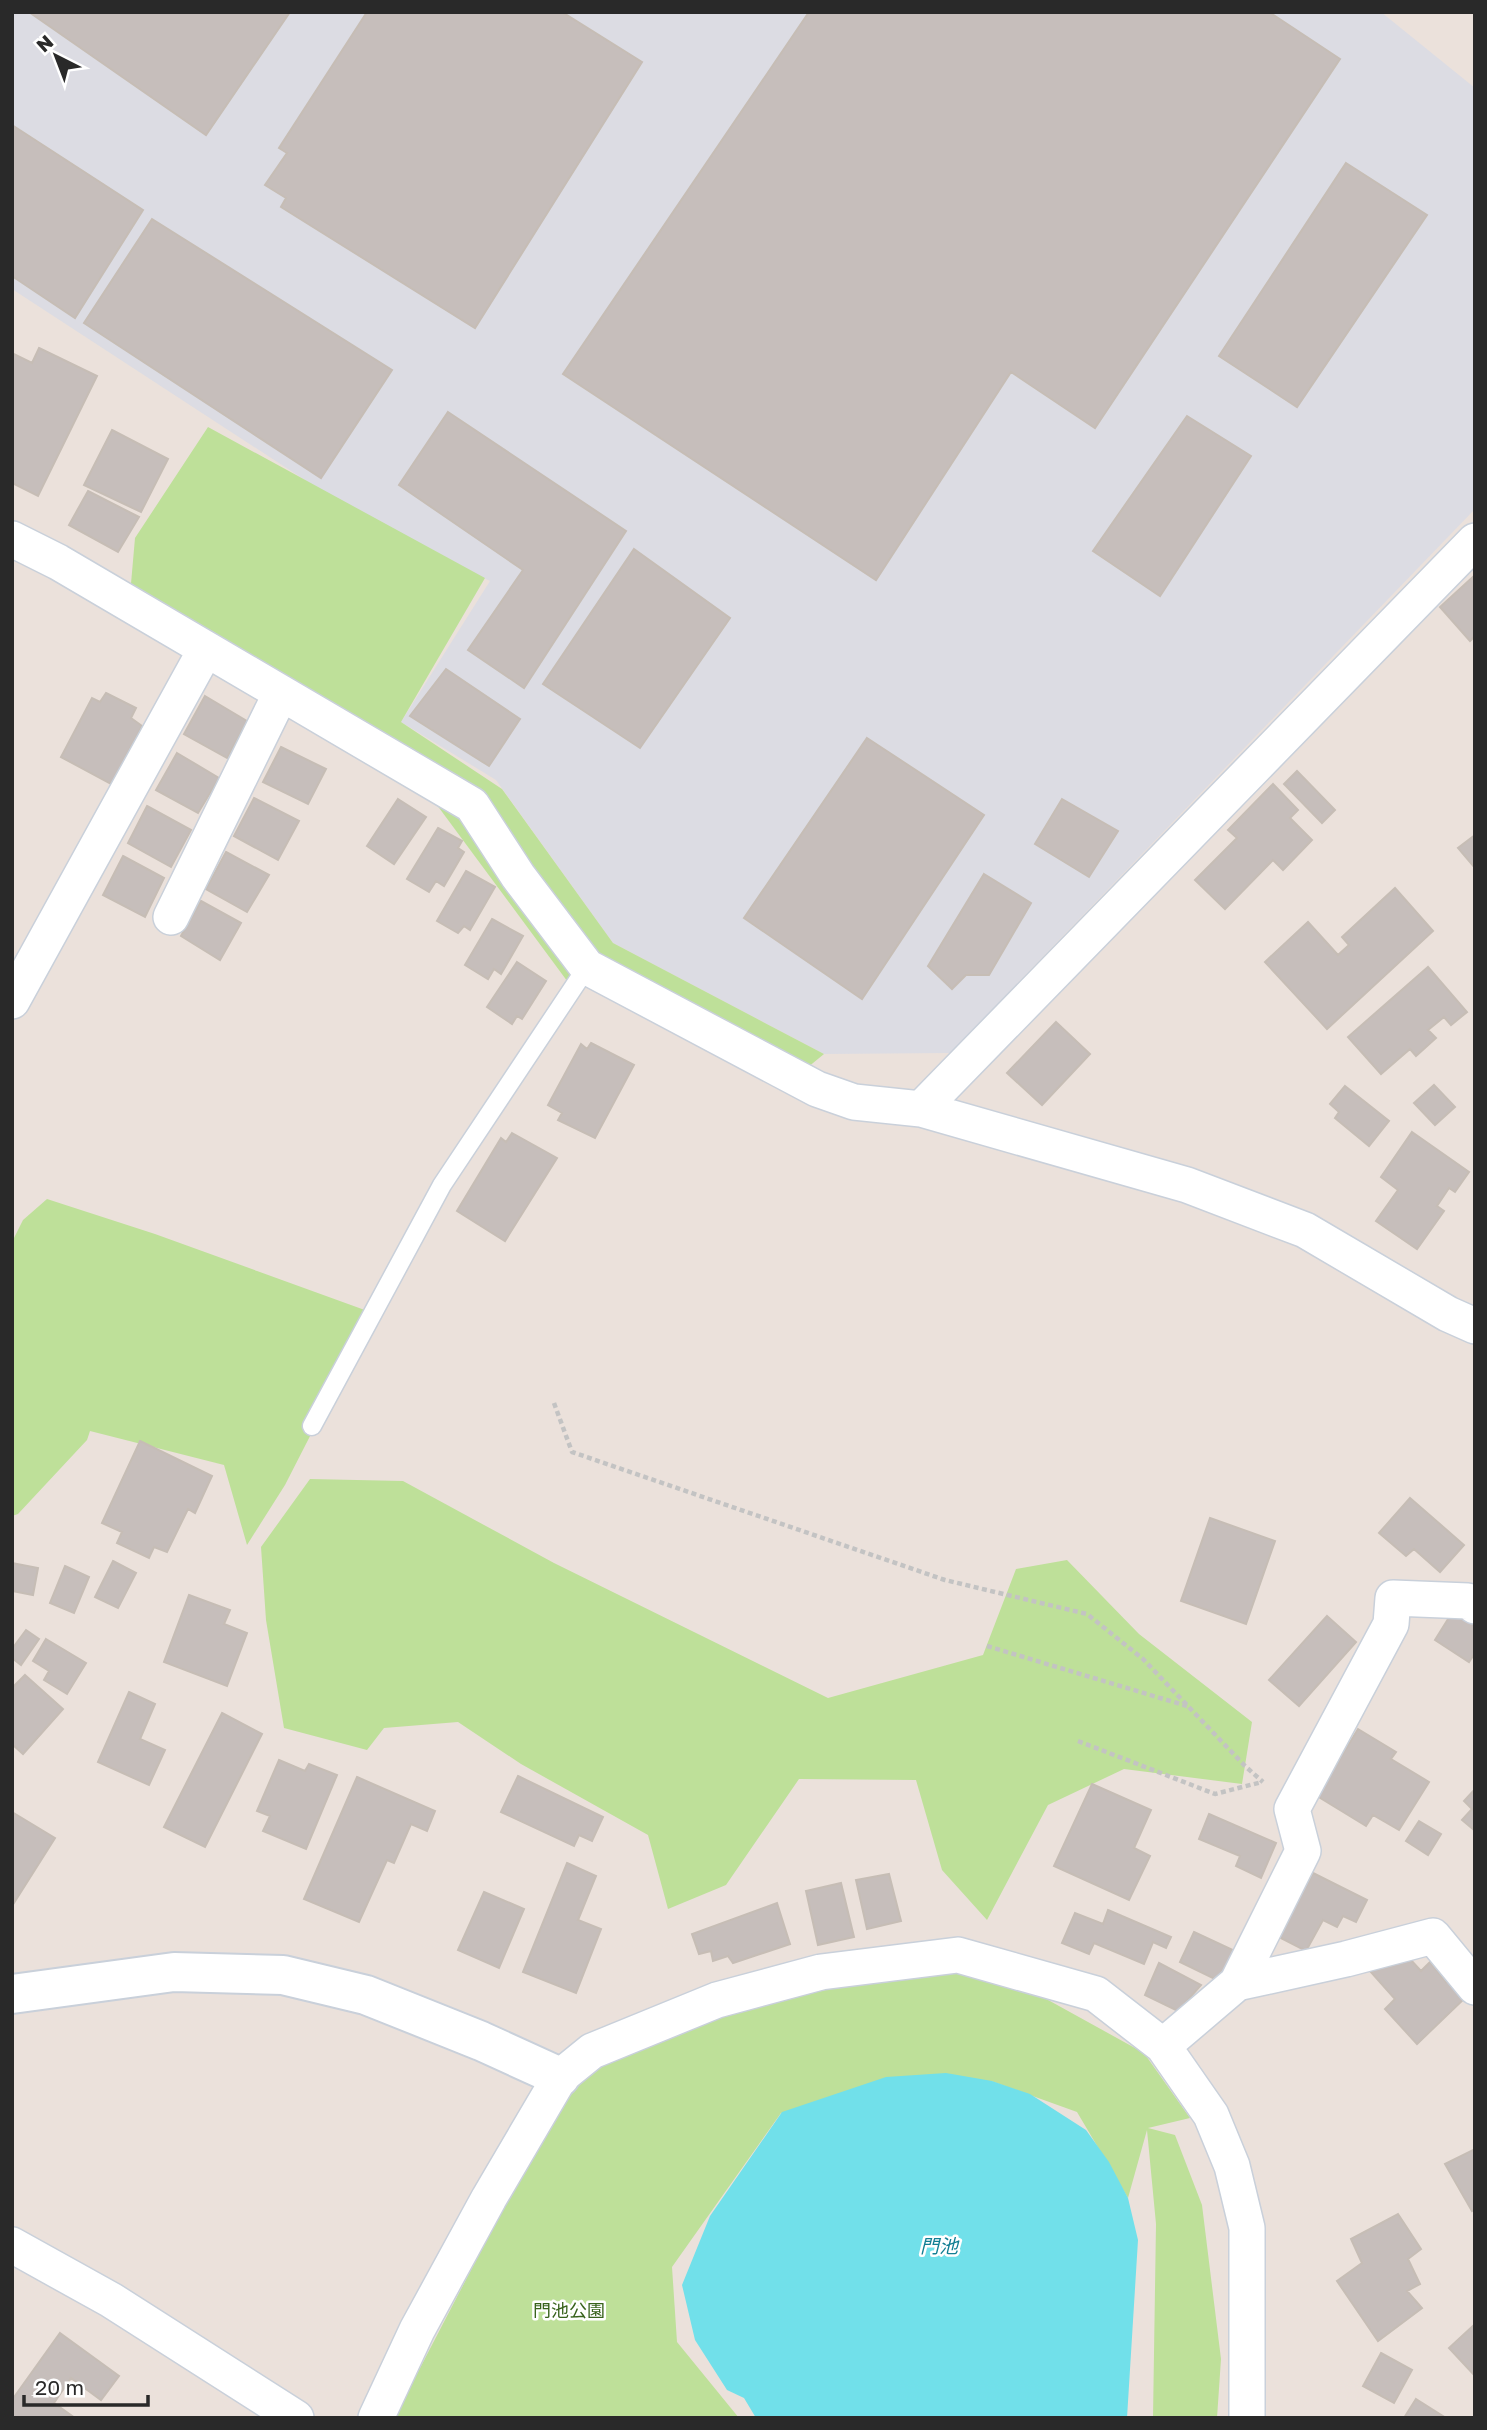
<svg xmlns="http://www.w3.org/2000/svg" width="1487" height="2430" font-family="'Golos Text','Noto Sans JP',sans-serif">
<style>
.industrial{fill:#dcdce3}
.green{fill:#bee099}
.water{fill:#71e0ea}
.building{fill:#c6bebb;stroke:#c6bdb5;stroke-width:2}
.lines{fill:none;stroke-linecap:round;stroke-linejoin:round}
.service-casing{stroke:#c9d0da;stroke-width:21}
.minor-casing{stroke:#c9d0da;stroke-width:38}
.tertiary-casing{stroke:#c9d0da;stroke-width:42}
.path{stroke:#c3c3c3;stroke-width:4.5;stroke-dasharray:5 3.5;stroke-linecap:butt}
.service{stroke:#fff;stroke-width:18}
.minor{stroke:#fff;stroke-width:35}
.tertiary{stroke:#fff;stroke-width:38}
.labels{text-anchor:middle;stroke-width:5;stroke-linejoin:round;paint-order:stroke}
.park-label{font-size:18px;fill:#38631c;stroke:#fff}
.water-label{font-size:19px;font-style:italic;fill:#127f94;stroke:#fff}
</style>
<rect width="100%" height="100%" fill="#ebe1db"/>
<path class="industrial" d="M12 12H1381L1475 88V509L950 1053 824 1054 613 943 496 780 401 722 490 581 383 531 12 289Z"/>
<path class="green" d="M208 427 485 578 401 722 502 789 613 943 824 1054 796 1077 587 967 573 989 434 801 130 595 135 538Z
M47 1199 155 1234 373 1313 285 1485 247 1545 224 1465 90 1431 87 1440 18 1514 12 1516V1242L23 1220Z
M310 1479 403 1481 554 1563 828 1698 983 1655 1016 1569 1067 1560 1139 1634 1252 1722 1242 1784 1124 1769 1048 1805 987 1920 942 1870 916 1780 799 1779 726 1885 668 1909 648 1835 521 1764 458 1722 384 1728 367 1750 284 1728 266 1620 261 1547Z
M976 1960 1144 2053 1190 2118 1148 2128 1175 2135 1202 2205 1221 2359 1217 2418H1153L1156 2224 1147 2130 1128 2198 1077 2112 991 2081 781 2113 672 2267 677 2342 739 2418H394L563 2093 656 2024Z"/>
<path class="water" d="M946 2073 992 2081 1030 2094 1086 2130 1109 2162 1128 2198 1138 2240 1127 2418H756L744 2398 727 2390 695 2340 682 2285 710 2216 782 2112 886 2077Z"/>
<path class="building" d="M29 12H290L206 135Z
M367 12H562L642 62 475 328 281 207 286 198 265 185 287 153 279 148Z
M809 12H1269L1340 59 1095 428 1011 372 876 580 563 374Z
M12 125 143 210 75 318 12 276Z
M1346 163 1427 215 1297 407 1219 356Z
M152 219 392 370 321 478 84 323Z
M39 348 97 376 38 496 12 483V353L32 363Z
M448 412 626 531 524 688 468 650 523 570 399 485Z
M1187 416 1251 456 1160 596 1093 551Z
M112 430 168 459 141 512 84 485Z
M88 491 139 517 118 552 69 525Z
M634 549 730 618 640 748 543 684Z
M1475 575V636L1470 641 1440 607Z
M446 669 520 719 489 766 410 716Z
M106 693 136 708 131 718 142 726 111 784 61 757 92 698 100 702Z
M205 696 247 721 227 758 184 734Z
M867 738 984 815 862 999 744 918Z
M281 747 326 769 308 804 263 782Z
M177 753 219 778 198 813 156 790Z
M1297 771 1335 810 1322 823 1284 784Z
M1273 784 1298 810 1290 818 1312 840 1283 870 1273 860 1225 909 1195 880 1237 838 1228 830Z
M254 798 299 821 278 860 234 836Z
M398 799 426 817 394 864 367 846Z
M1062 799 1118 831 1089 877 1035 844Z
M147 806 191 830 171 867 128 843Z
M438 828 462 841 458 848 464 852 444 886 436 881 429 892 407 879Z
M1475 835V868L1458 848Z
M226 852 269 875 247 912 206 889Z
M123 856 164 878 145 917 103 895Z
M466 871 495 887 470 930 464 926 458 933 437 921Z
M984 874 1031 903 989 975H966L952 989 928 966Z
M1395 888 1433 931 1327 1029 1265 962 1308 922 1338 955 1349 945 1342 937Z
M201 901 241 923 220 960 181 936Z
M492 919 523 936 501 974 494 969 488 979 465 965Z
M517 962 546 981 522 1019 517 1016 512 1024 487 1007Z
M1428 967 1467 1012 1451 1025 1444 1017 1428 1030 1436 1038 1416 1056 1410 1049 1381 1074 1348 1037Z
M1056 1022 1090 1054 1042 1105 1007 1073Z
M591 1043 634 1065 595 1138 558 1120 562 1113 548 1105 581 1044 587 1049Z
M1434 1085 1455 1107 1435 1125 1414 1103Z
M1345 1086 1389 1121 1369 1146 1335 1118 1339 1112 1330 1104Z
M1412 1132 1469 1172 1455 1192 1449 1188 1437 1206 1444 1211 1417 1249 1376 1221 1398 1190 1381 1177Z
M512 1133 557 1158 505 1241 457 1211 501 1138 506 1142Z
M140 1441 212 1476 195 1513 188 1509 167 1552 154 1547 149 1558 117 1543 122 1532 102 1523Z
M1410 1498 1464 1545 1440 1572 1414 1549 1406 1556 1379 1533Z
M1210 1518 1275 1541 1246 1624 1181 1601Z
M113 1561 136 1573 118 1608 95 1597Z
M12 1563 38 1568 33 1595 12 1591Z
M65 1566 89 1577 74 1613 50 1603Z
M189 1595 230 1610 224 1624 247 1633 227 1686 164 1662Z
M1453 1611 1475 1624V1653L1469 1662 1435 1640Z
M1327 1616 1356 1642 1299 1706 1269 1680Z
M26 1630 39 1639 21 1665 12 1658V1649Z
M46 1639 86 1663 67 1694 44 1680 49 1671 33 1661Z
M25 1675 63 1709 23 1754 12 1744V1688Z
M129 1692 155 1704 140 1739 165 1750 149 1785 98 1762Z
M222 1713 262 1734 205 1847 164 1827Z
M1358 1729 1396 1752 1391 1759 1429 1782 1399 1830 1373 1815 1366 1826 1317 1796Z
M279 1760 305 1771 309 1764 337 1775 306 1849 263 1831 270 1816 257 1811Z
M518 1776 603 1817 592 1841 579 1835 574 1846 501 1812Z
M357 1777 435 1811 427 1831 411 1824 394 1863 387 1860 359 1922 304 1899Z
M1092 1784 1151 1810 1134 1848 1150 1856 1129 1900 1054 1866Z
M1475 1789V1830H1474L1462 1820 1472 1809 1464 1801Z
M12 1812 55 1838 12 1906Z
M1209 1814 1276 1843 1261 1878 1236 1866 1240 1856 1199 1839Z
M1419 1821 1441 1834 1428 1855 1406 1841Z
M567 1863 596 1876 578 1920 601 1929 576 1993 523 1972Z
M1313 1873 1367 1900 1356 1922 1343 1916 1337 1927 1323 1920 1306 1951 1279 1937Z
M889 1874 901 1921 867 1929 856 1880Z
M841 1883 854 1937 818 1945 806 1891Z
M484 1892 524 1909 499 1968 458 1950Z
M777 1903 790 1944 733 1963 728 1956 713 1961 711 1951 699 1954 692 1934Z
M1108 1910 1171 1937 1166 1948 1153 1942 1144 1964 1094 1943 1089 1954 1062 1943 1075 1913 1103 1924Z
M1194 1932 1237 1952 1223 1983 1180 1962Z
M1409 1958 1421 1971 1430 1962 1446 1982 1451 1978 1468 1995 1417 2044 1385 2009 1395 1999 1370 1971Z
M1159 1963 1201 1985 1178 2011 1145 1995Z
M1475 2149V2209L1472 2211 1445 2164Z
M1398 2214 1421 2249 1408 2259 1420 2284 1407 2291 1422 2308 1378 2341 1337 2281 1362 2263 1351 2239Z
M1475 2324V2376L1449 2348Z
M60 2333 119 2376 101 2400 71 2378 54 2403 75 2418H12V2400Z
M1381 2353 1412 2370 1394 2403 1363 2386Z
M1416 2399 1446 2418H1404Z"/>
<g class="lines">
<defs>
<path id="service" d="M312 1426 442 1185 587 967"/>
<path id="minor" d="M12 539 58 562 472 805 518 876 587 967 817 1089 854 1102 921 1109 1475 541
M171 917 281 693
M12 1001 206 649
M921 1109 1187 1185 1305 1230 1448 1314 1475 1326
M1237 1983 1303 1851 1292 1809 1391 1624 1393 1598 1468 1601 1475 1606
M1163 2046 1237 1983 1346 1959 1433 1936 1475 1987
M12 2245 111 2300 296 2418
M376 2418 417 2330 489 2198 560 2077 592 2051 717 2000 821 1972 958 1955 1096 1994 1163 2046 1211 2115 1232 2166 1247 2228V2418"/>
<path id="tertiary" d="M12 1994 174 1972 283 1975 366 1995 481 2041 560 2077"/>
</defs>
<use href="#service" class="service-casing"/>
<use href="#minor" class="minor-casing"/>
<use href="#tertiary" class="tertiary-casing"/>
<path class="path" d="M554 1403 572 1452 945 1580 1087 1614 1143 1659 1245 1766 1263 1782
M987 1646 1187 1706
M1078 1741 1215 1794 1262 1782"/>
<use href="#service" class="service"/>
<use href="#minor" class="minor"/>
<use href="#tertiary" class="tertiary"/>
</g>
<g class="labels">
<g class="park-label">
<text x="569" y="2317">門池公園</text>
</g>
<g class="water-label">
<text x="939" y="2253">門池</text>
</g>
</g>
<rect width="1487" height="2430" fill="none" stroke="#292929" stroke-width="28"/>
<g transform="translate(56 56) rotate(318)" stroke="#ffffff" stroke-width="5" paint-order="stroke">
<path d="M0-5L12 26L0 18L-12 26Z" fill="#292929"/>
<text y="-10" font-size="19" font-weight="bold" text-anchor="middle" fill="#292929">N</text>
</g>
<path d="M24 2395v10h124v-10" fill="none" stroke="#292929" stroke-width="3.5"/>
<text x="35" y="2395" font-size="21" fill="#292929" stroke="#ffffff" stroke-width="5" paint-order="stroke">20 m</text>
</svg>
